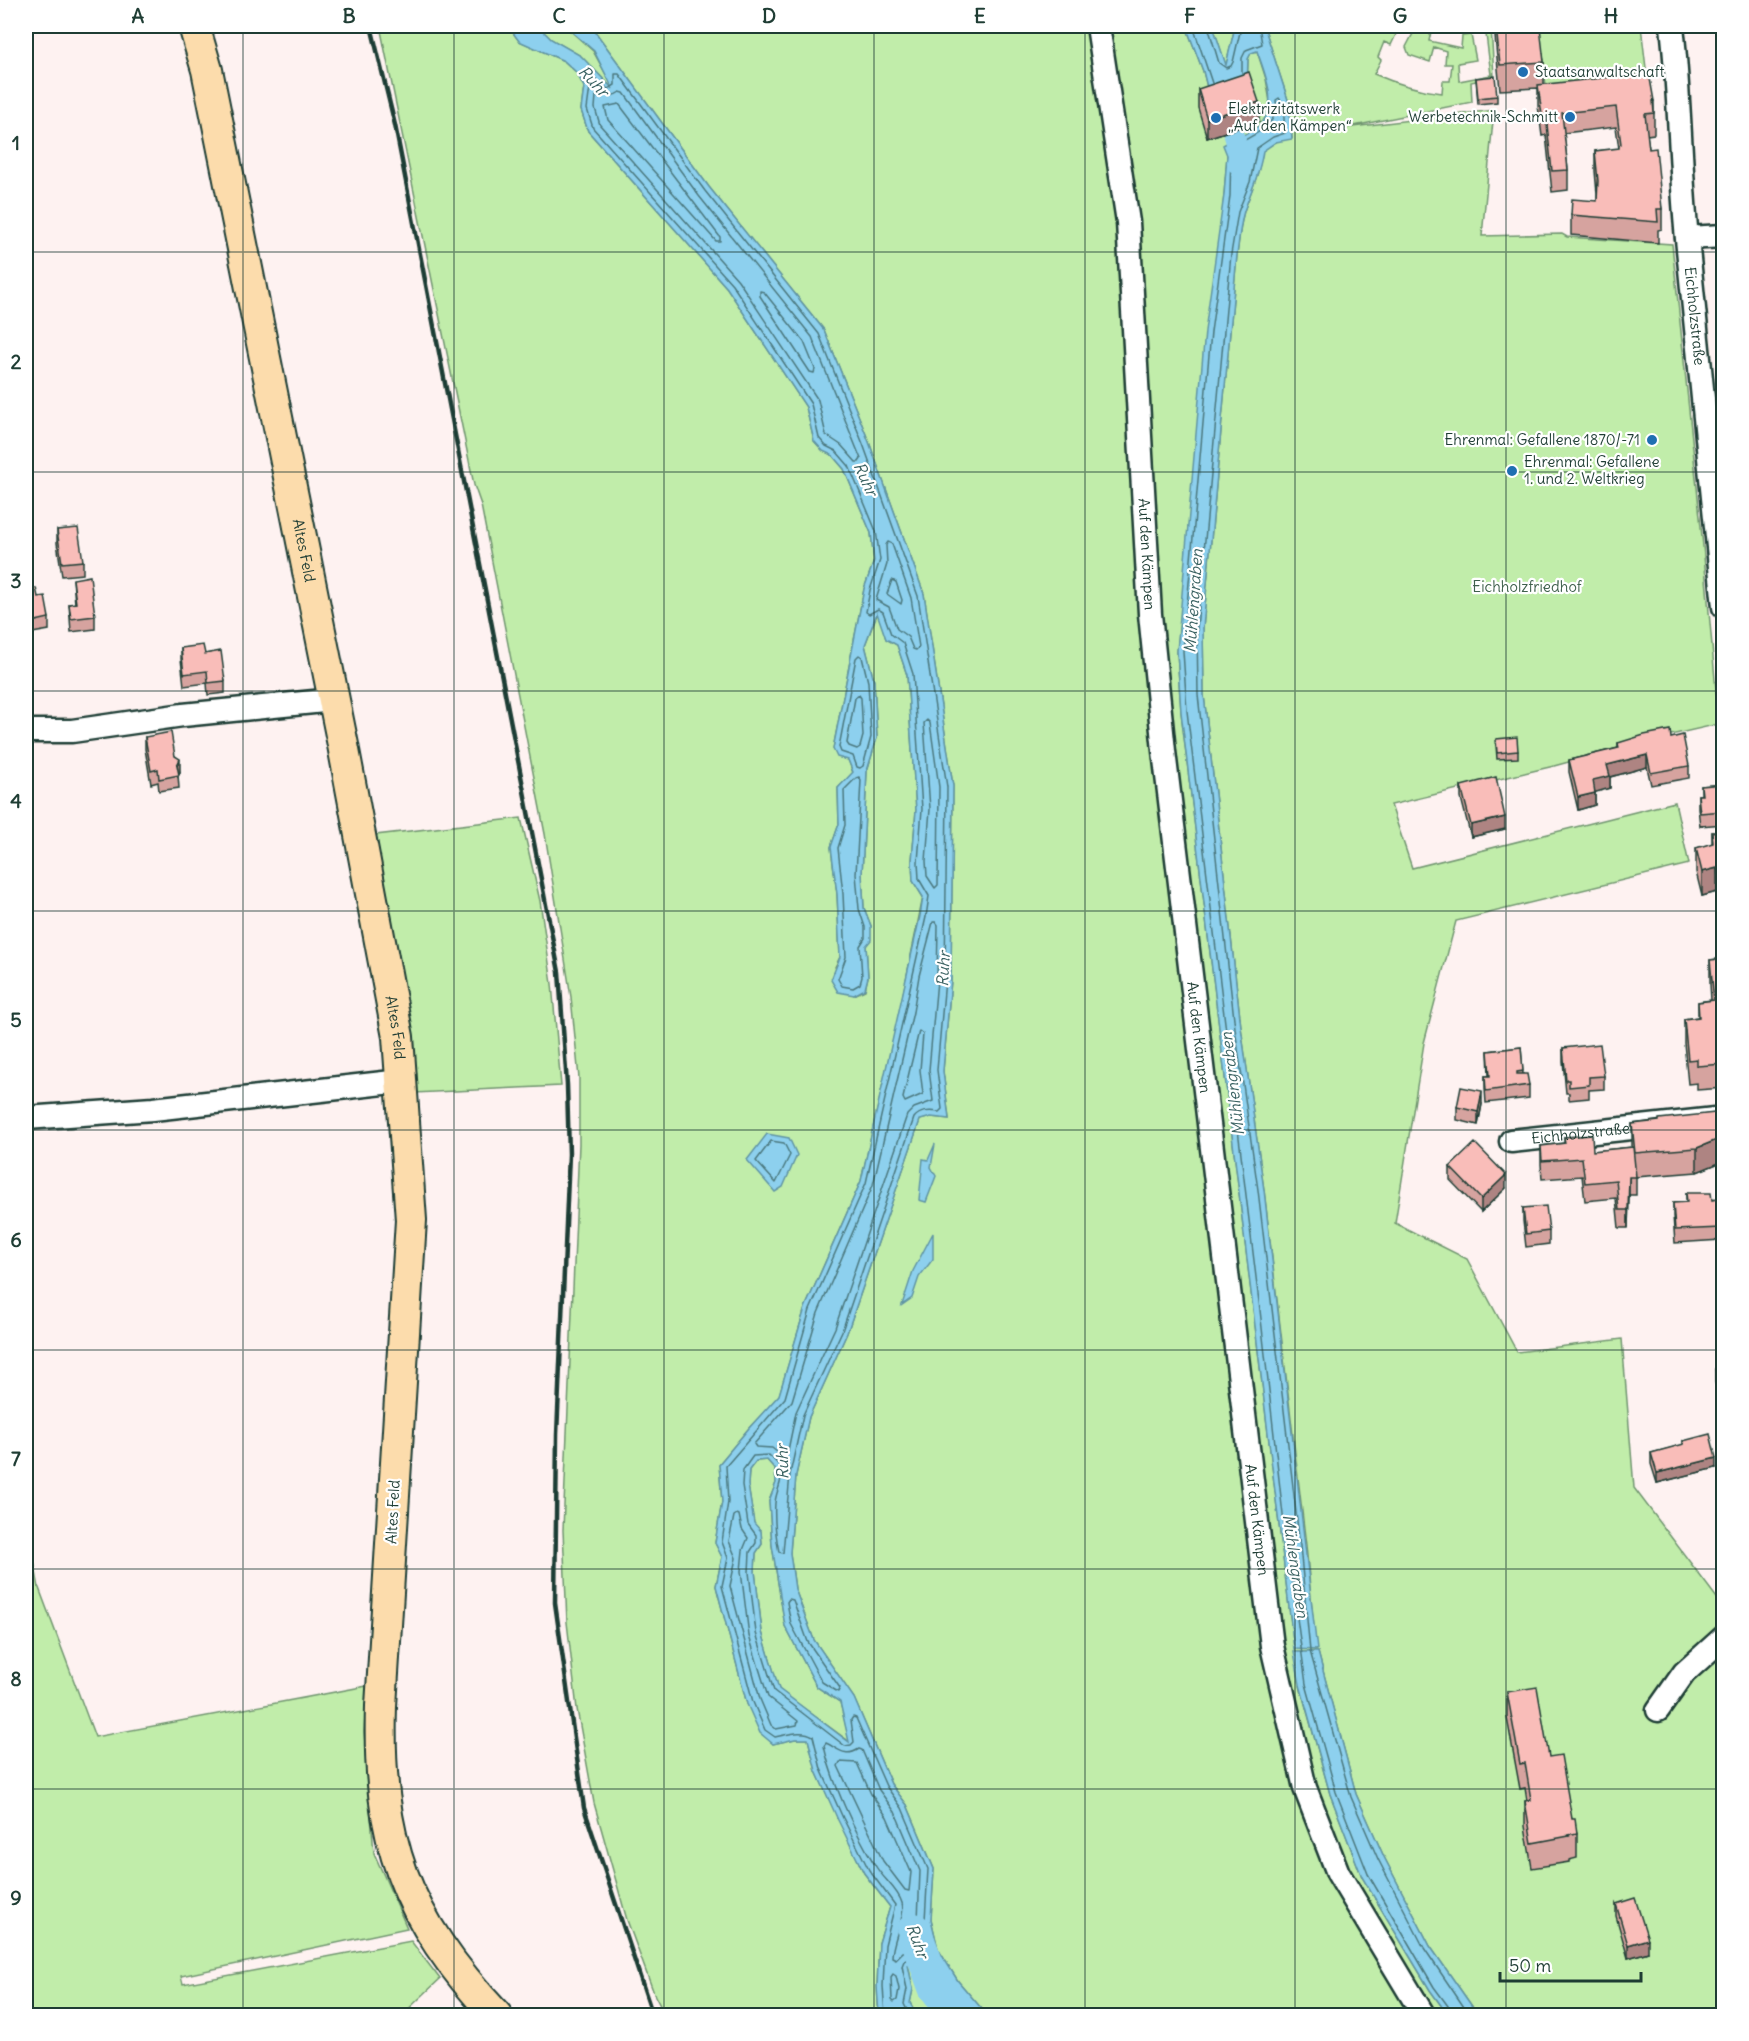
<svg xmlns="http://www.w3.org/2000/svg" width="1749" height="2041" font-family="Delius,sans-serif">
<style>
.green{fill:#c1edaa;stroke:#70956f;stroke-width:1.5;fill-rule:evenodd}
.water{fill:#8dd0ee;stroke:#6195a4;stroke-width:1.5;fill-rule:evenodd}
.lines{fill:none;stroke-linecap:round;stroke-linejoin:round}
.shore{stroke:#4b787e;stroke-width:1.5}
.canal{stroke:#8dd0ee;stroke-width:20}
.river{stroke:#8dd0ee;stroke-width:34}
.minor-casing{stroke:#1f3d34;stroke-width:27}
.major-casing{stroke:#1f3d34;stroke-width:34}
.minor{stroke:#fff;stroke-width:22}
.major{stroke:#fcdcac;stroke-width:30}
.rail{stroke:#1f3d34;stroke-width:4.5}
.wall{fill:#d6a39f;stroke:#1f3d34;stroke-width:1.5}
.shaded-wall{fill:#ae8482;stroke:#1f3d34;stroke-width:1.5}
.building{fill:#f9bdb9;stroke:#1f3d34;stroke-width:1.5}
.grid{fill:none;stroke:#1f3d34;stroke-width:1.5;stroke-opacity:0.55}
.poi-dot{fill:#1f6fb2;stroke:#fff;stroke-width:2}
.labels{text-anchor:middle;stroke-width:4.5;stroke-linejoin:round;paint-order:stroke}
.poi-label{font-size:15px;fill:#1f3d34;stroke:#fff;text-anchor:start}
.street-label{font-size:15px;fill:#1f3d34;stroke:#fff}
.park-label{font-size:15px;fill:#3f604c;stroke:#fff}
.water-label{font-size:16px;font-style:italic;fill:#3a6262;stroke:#fff}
.neatline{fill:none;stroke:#1f3d34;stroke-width:2}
.grid-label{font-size:20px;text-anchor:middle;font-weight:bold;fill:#1f3d34}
</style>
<rect width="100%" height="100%" fill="#fef2f1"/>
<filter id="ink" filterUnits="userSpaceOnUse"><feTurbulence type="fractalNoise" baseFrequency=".0167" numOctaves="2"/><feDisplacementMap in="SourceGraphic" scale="12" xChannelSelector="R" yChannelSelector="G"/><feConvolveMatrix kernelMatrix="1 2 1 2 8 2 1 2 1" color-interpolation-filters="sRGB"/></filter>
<g filter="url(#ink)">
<path class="green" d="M380 26H508L519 41 564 61 576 72 584 87 581 110 588 131 727 288 806 407 814 441 823 451 832 455 844 469 871 533 874 561 864 589 833 749 848 759 853 773 838 788 839 824 831 847 837 894 840 957 835 967 854 995 865 990 868 977 866 946 871 926 864 908 862 874 867 771 877 738 874 681 865 645 878 612 886 639 897 645 907 675 916 810 912 861 913 881 923 897 900 1009 861 1181 805 1308 779 1396 749 1428 719 1464 722 1502 715 1543 722 1557 716 1586 747 1704 773 1744 795 1739H808L816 1771 864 1873 890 1907 879 1943 877 1987 879 2015H665L655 1996 627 1920 594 1803 577 1709 567 1622 563 1530 579 1144V1078L571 997 545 834 481 505 474 485Z
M538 26H565L593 51 615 91 581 56 551 39Z
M591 26H1092L1108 124 1205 1137 1306 1799 1420 2015H987L958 1981 938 1949 931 1919 934 1869 907 1805 891 1784 854 1698 814 1640 795 1589 790 1553 796 1475 809 1417 847 1333 920 1120 931 1117 949 1119 943 1071 951 980 953 786 924 594 869 442 824 330 709 187Z
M1105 26H1186L1203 71 1210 99 1247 88 1248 59 1251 53 1257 51 1266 79 1271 107 1292 139 1289 103 1264 26H1400L1391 45 1384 42 1378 57 1381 60 1374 74C1397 84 1417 90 1442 93L1443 81H1450L1452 64H1445L1446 51 1434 47 1430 62 1409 55 1406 47 1417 26 1432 27 1429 41 1461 48 1462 36 1471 35 1476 60 1458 63 1459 81 1491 75 1485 26H1491L1494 77 1471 82 1472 102 1344 128 1494 110 1482 236 1562 234 1567 237 1672 244 1704 556 1719 724 1649 740 1554 766 1391 805 1412 868 1675 802 1689 864 1456 921 1424 1043 1395 1223 1467 1259 1517 1352 1622 1339 1634 1488 1723 1606V2015H1478L1430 1946 1384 1857 1356 1794 1318 1652H1295L1300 1686 1330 1794 1362 1877 1430 1990 1448 2015H1431L1358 1900 1292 1723 1165 709ZM1260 125 1276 142 1262 151C1260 173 1251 191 1244 211 1240 225 1239 241 1237 255L1203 628 1204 695 1241 1027 1264 1190 1306 1545 1316 1650 1294 1648 1181 712 1177 652 1224 195 1227 155Z
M1213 26H1230L1234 31 1226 66Z
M1539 26H1641L1648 85 1547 94Z
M521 818 540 901 552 984 561 1086 414 1093 401 978 376 835Z
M767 1460 775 1469 776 1483 769 1501 772 1545 785 1626 817 1687 840 1702 850 1742 779 1690 762 1632 755 1571 756 1553 762 1544 761 1531 754 1524 748 1485 749 1470 756 1461Z
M26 1519 39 1588 95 1737 367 1686 364 1732 374 1853 407 1928 181 1976 183 1984 411 1941 440 1979 402 2015H26Z
M918 1961 954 1999 962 2015H917L910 2003 913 1989 908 1965Z"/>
<path class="water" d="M505 26H538L551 39 581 56 613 89 594 51 565 26H591L709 187 824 330 869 442 924 594 953 786 951 980 943 1071 949 1119 931 1117 920 1120 847 1333 809 1417 796 1475 790 1553 795 1589 814 1640 854 1698 891 1784 907 1805 934 1869 931 1919 938 1949 958 1981 987 2015H962L954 1999 918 1961 908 1965 913 1989 910 2003 917 2015H879L877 1987 879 1943 890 1907 864 1873 838 1820 816 1771 808 1739H795L773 1744 760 1733 747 1704 716 1586 722 1557 715 1543 722 1502 719 1464 749 1428 779 1395 805 1308 861 1181 920 916 923 897 913 881 912 861 916 810 907 675 897 645 886 639 877 613 865 645 874 681 877 738 867 771 862 874 864 908 871 926V940L866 946 868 977 865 989 854 995 838 992 831 980 840 957 837 894 831 847 839 824 838 788 853 772 848 760 837 757 833 749 864 589 874 561 871 533 844 469 832 455 823 451 814 441 806 407 727 288 588 131 581 110 584 87 576 72 564 61 519 41 508 26ZM767 1460 775 1469 776 1483 769 1501 772 1545 785 1626 817 1687 840 1702 849 1742 779 1689 762 1632 755 1571 756 1553 762 1544 761 1531 754 1523 748 1485 749 1470 756 1461Z
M1186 26H1213L1226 65 1234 31 1230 26H1264L1289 103 1292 139 1276 142 1263 151C1260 173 1251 191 1244 211 1240 225 1239 241 1237 255L1203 628 1204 695 1241 1027 1264 1190 1317 1650 1294 1649 1181 712 1177 651 1205 331 1224 195 1227 155 1223 145C1234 139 1247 134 1257 127 1281 109 1265 74 1257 51L1251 53 1248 59 1247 88 1210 99 1203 71Z
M767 1134 789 1138 797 1155 783 1187 775 1192 747 1160Z
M935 1144 931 1167 936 1176 926 1202 919 1200 923 1159 928 1160Z
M933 1233V1259L919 1277 912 1298 902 1305 913 1271Z
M1294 1652H1318L1356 1794 1384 1857 1430 1946 1478 2015H1448L1430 1990 1362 1877 1330 1794 1300 1685Z"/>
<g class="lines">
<path class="shore" d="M1193 26 1212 83
M1208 26 1219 63 1226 68 1231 66 1233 62 1240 32 1238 26
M1242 73V58L1246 50 1262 44 1259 26
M620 92 624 93 699 196 812 337 856 447 861 459 859 462H856L841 445 826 435 818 400 738 280 600 125 595 108 596 96C604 92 609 100 620 92Z
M619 104 720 237V241H716L608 120 605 107Z
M760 291 764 292 804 342 815 369 814 373 810 372 760 296Z
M888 542 892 544 911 598 919 647 916 650 913 649 908 637 897 629 889 607 876 600 887 564 886 545Z
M892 580 896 582 902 600 901 604 887 594Z
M859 655 862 657 868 682 871 737 863 766 860 768 857 767 853 756 841 752 839 747 856 658Z
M859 695 861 698 863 736 860 747 857 749 849 746 847 743 855 698Z
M927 720 930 723 939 787 938 885 935 888 927 876 926 861 930 809 924 723Z
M856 778 859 777 861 780 856 874 859 909 865 927V938L860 946 862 977 860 984 853 988 842 986 838 979 846 957 843 894 838 848 845 825 844 790Z
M933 922H936L938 925 937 980 929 1070 933 1101 914 1108 907 1115 835 1328 796 1412 787 1455 783 1457 772 1448 756 1447 754 1444 792 1401 818 1313 873 1185 913 1012 919 976Z
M919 1031 923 1034 920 1070 923 1094 905 1102 903 1098Z
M771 1141 784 1143 790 1155 776 1183 756 1161Z
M737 1514 739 1515 742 1529 748 1538 743 1550 741 1571 749 1636 768 1697 798 1721 797 1725 776 1729 771 1725 760 1699 730 1586 736 1558 729 1541 734 1516Z
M789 1599 793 1600 808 1642 840 1688 838 1692 822 1682 791 1624 787 1602Z
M826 1743C839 1749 845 1758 859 1749L862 1750 879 1790 895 1812 920 1871 918 1920 923 1946 903 1952 896 1959 892 1957C892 1941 906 1916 902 1903 898 1889 882 1878 875 1865 855 1832 832 1783 824 1746Z
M840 1762 857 1763 871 1794 887 1817 911 1872 909 1891 905 1890 883 1861 838 1766Z
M893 1974 896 1976 899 1989 897 2000 894 2002 892 2000 891 1977Z
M885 2016 883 1986 885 1945 895 1905 869 1870 843 1818 821 1769 813 1736C802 1729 787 1735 775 1737L765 1730 753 1702 722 1586 728 1558 722 1542 728 1502 726 1466 785 1398 810 1310 866 1183 926 917 929 896 919 879 918 862 922 809 913 674 903 643 891 634 883 612 878 609 869 614 866 612 870 590 880 560 876 531 849 466 836 451 826 446 819 438 811 404 732 284 593 128 587 109 590 87 585 76 588 73 608 89 615 85V74H619L705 191 819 334 863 444 918 596 947 787 945 980 937 1070 942 1109 939 1112C931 1111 920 1110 914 1118L842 1331 803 1415 790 1474 783 1553 779 1552C776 1537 774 1518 775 1503 776 1489 784 1483 780 1466L769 1455 753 1456 743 1470 742 1485 748 1524 756 1535V1543L750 1552 749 1572 756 1633 774 1691 845 1746 851 1745 854 1742 851 1720 853 1717 856 1718 886 1786 902 1808 928 1869 925 1920 933 1951 947 1975 942 1978 920 1956H915L904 1961 902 1966 907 1989 904 2004 910 2016
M1452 2016 1451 2010 1434 1987 1368 1874 1336 1792 1306 1684 1283 1515 1260 1310 1187 711 1183 651 1211 332 1230 196 1231 149C1248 135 1280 129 1276 100L1279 98 1283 104 1285 133 1273 137 1257 148 1250 182 1238 212 1231 254 1197 628 1198 695 1235 1028 1258 1190 1300 1546 1310 1651 1351 1797 1378 1859 1424 1948 1470 2016"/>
<path class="canal" d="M1225 105 1239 153 1237 164"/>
<path class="river" d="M914 1930 935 1987 957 2016"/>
<defs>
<g id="minor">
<path id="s1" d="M1098 26 1128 222 1150 614 1164 751 1272 1646 1305 1788 1338 1873 1424 2016"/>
<path id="s2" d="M1672 26C1680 97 1680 168 1687 239 1699 362 1712 484 1724 607"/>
<path d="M1687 238 1724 236"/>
<path d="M26 731H72L183 715 334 700"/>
<path d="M26 1118 153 1109 401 1081"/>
<path id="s3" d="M1511 1141 1724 1118"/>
<path d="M1658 1710 1684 1673 1724 1637"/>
</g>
<g id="major">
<path id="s4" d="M194 26 207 70 343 745 398 1037 411 1220 381 1706C377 1840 404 1917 497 2016"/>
</g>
</defs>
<use href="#minor" class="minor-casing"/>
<use href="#major" class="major-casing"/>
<use href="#minor" class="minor"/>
<use href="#major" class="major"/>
<path class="rail" d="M371 26 395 125 559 972 567 1085 569 1154 557 1435 555 1603 584 1808 653 2016"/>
</g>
<path class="wall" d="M1494 26H1538L1544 62V85L1654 101V134L1647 135 1649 149 1662 209V229L1658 230V243L1571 235V215L1597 201V194L1595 171V151L1619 149 1616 127 1564 133 1568 170V190L1552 192 1546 135 1542 136 1538 106V88L1500 90Z
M1476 78 1497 96V102L1478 104Z
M1198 89 1259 121 1207 138 1198 108Z
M1724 260V350L1717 289V268Z
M57 530 83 561V574L62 576 57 543Z
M73 579 95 616V629L71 632 69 604H75Z
M26 590 38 597 49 618V630L27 634 26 632Z
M181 648 205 654 225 681V693L208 695 207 683 184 686 181 659Z
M26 684 28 705V717L26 718Z
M145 737 175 756 180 772 178 775 179 788 159 791 158 782 151 784 145 749Z
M1671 738 1689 766V778L1651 785 1647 767 1610 777V788L1595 792V805L1578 810 1569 772V760L1618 748V743Z
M1496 745 1518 751V758L1497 759Z
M1724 784V824L1700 826 1698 808V795H1701V786Z
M1461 786 1505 829 1471 837 1461 798Z
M1712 832 1724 837V951L1717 892 1702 896 1696 872V848L1712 844Z
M1724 951V1088L1697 1090V1083L1688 1084 1684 1043V1019L1698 1017V1002L1711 1000 1710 984V960L1718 959V952Z
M1521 1047 1523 1074 1529 1085V1098L1486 1103 1485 1089V1076H1489L1488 1051Z
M1563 1048 1604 1076V1089L1589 1090V1098L1569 1100V1093H1566L1563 1061Z
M1482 1104 1478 1125 1457 1120V1107Z
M1724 1112V1161L1697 1172 1636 1177V1195H1629L1628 1228H1619L1616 1198 1585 1201 1582 1176 1542 1179 1541 1164V1146L1564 1143V1137L1593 1151 1632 1147V1124Z
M1450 1167 1506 1188 1481 1212 1450 1180Z
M1686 1193 1712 1200 1721 1228V1240L1675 1243 1673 1216V1203L1686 1202Z
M1523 1208 1549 1231V1244L1526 1247 1523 1221Z
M1724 1367V1419L1715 1382V1369Z
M1683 1441 1716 1468 1657 1483 1651 1464V1453L1683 1445Z
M1507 1692 1549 1757 1577 1833V1858L1569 1860V1862L1532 1868 1525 1826V1801H1527L1525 1788 1520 1789 1507 1718Z
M1616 1904 1648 1952 1628 1958 1616 1916Z"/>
<path class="shaded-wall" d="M1259 102V121L1207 138V119Z
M1647 755V767L1610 777V788L1593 793V780L1607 765Z
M180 759V772L178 776 177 765Z
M1595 793V805L1578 810V797Z
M1505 817V829L1471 837V825Z
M1717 868V892L1702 896V872Z
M1482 1091V1104L1478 1125V1112Z
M1724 1137V1161L1697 1172V1148Z
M1506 1175V1188L1481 1212V1199Z
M1629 1177V1195L1628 1228V1210Z
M1716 1458V1468L1657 1483V1473Z
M1648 1939V1952L1628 1958V1945Z"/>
<path class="building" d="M1496 26H1538V28L1540 27 1544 62 1500 65Z
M1249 72 1259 102 1207 119 1198 89Z
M1649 73 1654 101H1653L1654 113 1645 114 1649 149 1656 148 1662 209H1657L1658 222 1571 215 1572 199 1597 201 1598 181 1595 151 1619 148V145L1621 144 1616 107 1562 113 1568 170 1552 171 1546 115H1542L1538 85Z
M1495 76 1497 96 1478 98 1476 78Z
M1724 260V329L1717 268Z
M78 528 83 561 62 563 57 530Z
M90 576 95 616 71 619 69 604 76 603 73 579Z
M36 588 38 597 45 596 49 618 27 623 26 620V590Z
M203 645 205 654 221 651 225 681 208 683 207 671 184 674 181 648Z
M26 684 28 705H26Z
M1670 730 1671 738 1683 735 1689 766 1651 773 1647 755 1607 765 1610 776 1593 780 1595 793 1578 797 1569 760 1619 748 1618 743 1644 735Z
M171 732 175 756 180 759 177 765 179 775 159 779 158 769 151 771 145 737Z
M1517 737 1518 751 1497 753 1496 739Z
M1496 777 1505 817 1471 825 1461 786Z
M1724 784V811L1700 813 1698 795H1702L1701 786Z
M1722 830 1724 837V927L1717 868 1702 872 1696 848 1713 843 1712 832Z
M1724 951V1064L1697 1066V1059L1688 1060 1684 1019 1699 1017 1698 1002 1714 1000 1710 960 1719 959 1718 952Z
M1600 1044 1604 1076 1589 1077V1085L1569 1087V1080H1566L1563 1048Z
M1521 1047 1523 1071 1517 1072V1074H1527L1529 1085 1486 1091 1485 1076H1490L1488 1051Z
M1461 1087 1482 1091 1478 1112 1457 1107Z
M1724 1112V1137L1697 1148 1635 1153 1632 1124 1659 1121V1119Z
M1592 1135 1593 1151 1633 1147 1636 1177H1629L1628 1210H1619L1616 1180 1585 1183 1582 1158 1542 1161 1541 1146 1565 1143 1564 1137Z
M1475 1143 1506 1175 1481 1199 1450 1167Z
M1686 1193H1711L1712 1200 1717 1199 1721 1228 1675 1230 1673 1203 1687 1202Z
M1546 1206 1549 1231 1526 1234 1523 1208Z
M1724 1367V1406H1723L1715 1369Z
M1710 1434 1716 1458 1657 1473 1651 1453 1684 1444 1683 1441Z
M1537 1687 1549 1757 1561 1755 1572 1819H1575L1577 1833 1568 1835 1569 1836 1532 1843 1525 1801 1531 1800 1525 1763 1520 1764 1507 1692Z
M1635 1898 1648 1939 1628 1945 1616 1904Z"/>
</g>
<path class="grid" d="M243 26V2016M454 26V2016M664 26V2016M874 26V2016M1085 26V2016M1295 26V2016M1506 26V2016M26 252H1724M26 472H1724M26 691H1724M26 911H1724M26 1130H1724M26 1350H1724M26 1569H1724M26 1789H1724"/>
<g class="poi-dot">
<circle cx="1523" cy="72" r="6"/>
<circle cx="1570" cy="117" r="6"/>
<circle cx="1216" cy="118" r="6"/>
<circle cx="1652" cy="440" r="6"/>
<circle cx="1512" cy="471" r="6"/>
</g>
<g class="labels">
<g class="poi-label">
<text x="1535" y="77">Staatsanwaltschaft</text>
<text x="1228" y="114">Elektrizitätswerk<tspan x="1228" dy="17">„Auf den Kämpen“</tspan></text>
<text x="1558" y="122" text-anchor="end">Werbetechnik-Schmitt</text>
<text x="1640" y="445" text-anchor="end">Ehrenmal: Gefallene 1870/-71</text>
<text x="1524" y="467">Ehrenmal: Gefallene<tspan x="1524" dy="17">1. und 2. Weltkrieg</tspan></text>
</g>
<g class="street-label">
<text dy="5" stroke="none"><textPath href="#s2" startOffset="291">Eichholzstraße</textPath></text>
<text dy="5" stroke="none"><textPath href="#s4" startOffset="536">Altes Feld</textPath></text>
<text dy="5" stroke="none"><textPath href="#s1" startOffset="531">Auf den Kämpen</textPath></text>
<text dy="5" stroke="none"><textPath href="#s4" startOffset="1022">Altes Feld</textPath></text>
<text dy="5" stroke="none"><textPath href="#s1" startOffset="1017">Auf den Kämpen</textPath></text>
<text dy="5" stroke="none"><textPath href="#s3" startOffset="70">Eichholzstraße</textPath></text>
<text transform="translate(393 1512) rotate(-87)" y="5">Altes Feld</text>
<text dy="5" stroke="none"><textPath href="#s1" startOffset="1503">Auf den Kämpen</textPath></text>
</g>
<g class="park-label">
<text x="1527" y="592">Eichholzfriedhof</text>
</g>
<g class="water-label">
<text transform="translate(594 81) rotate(47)" y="6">Ruhr</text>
<text transform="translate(866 479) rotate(65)" y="6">Ruhr</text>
<text transform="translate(1193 601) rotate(-86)" y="6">Mühlengraben</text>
<text transform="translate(943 969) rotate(-87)" y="6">Ruhr</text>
<text transform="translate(1232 1084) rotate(-97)" y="6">Mühlengraben</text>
<text transform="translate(782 1462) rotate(-92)" y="6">Ruhr</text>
<text transform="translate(1296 1566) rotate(82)" y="6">Mühlengraben</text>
<text transform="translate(918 1941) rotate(70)" y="6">Ruhr</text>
</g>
</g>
<rect width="1749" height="2041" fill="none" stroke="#fff" stroke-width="66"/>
<path d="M1500 1972v9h141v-9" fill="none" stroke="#1f3d34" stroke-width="3"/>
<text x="1509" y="1972" font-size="18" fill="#1f3d34" stroke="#ffffff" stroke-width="4.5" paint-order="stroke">50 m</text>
<rect x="33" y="33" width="1683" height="1975" class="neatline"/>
<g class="grid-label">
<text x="138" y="23">A</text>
<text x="349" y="23">B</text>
<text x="559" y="23">C</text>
<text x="769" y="23">D</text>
<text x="980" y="23">E</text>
<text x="1190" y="23">F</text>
<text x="1400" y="23">G</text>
<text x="1611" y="23">H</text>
<text x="16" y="150">1</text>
<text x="16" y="369">2</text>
<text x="16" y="588">3</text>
<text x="16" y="808">4</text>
<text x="16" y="1027">5</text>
<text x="16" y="1247">6</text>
<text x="16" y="1466">7</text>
<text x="16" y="1686">8</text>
<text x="16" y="1905">9</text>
</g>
</svg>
